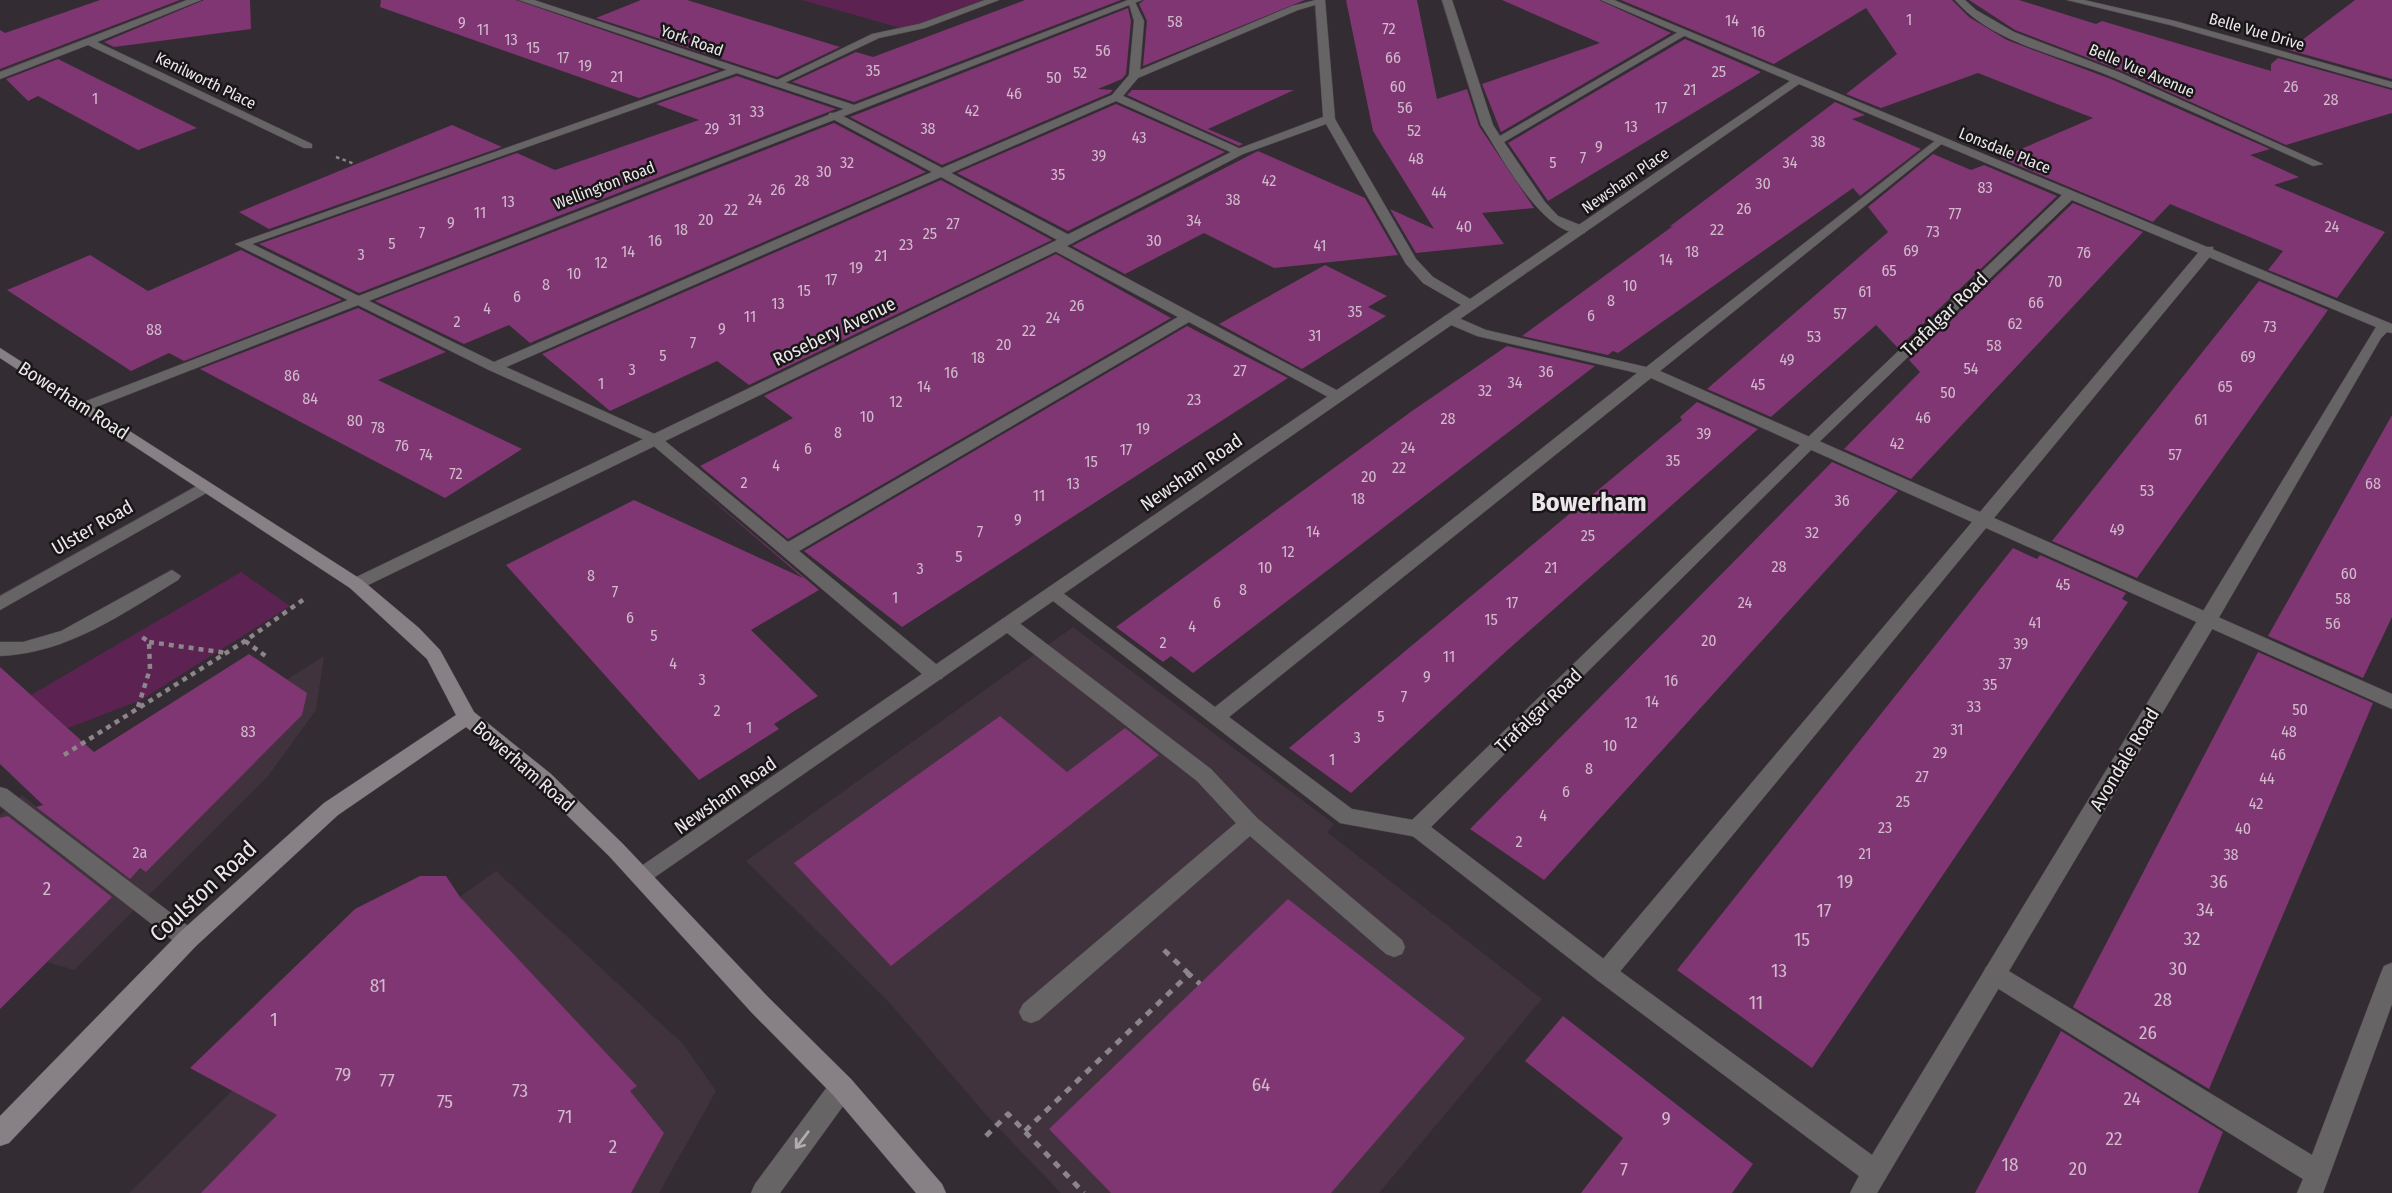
<svg xmlns="http://www.w3.org/2000/svg" width="2392" height="1193" font-family="'Fira Sans Condensed',sans-serif">
<style>
.built{fill:#40333d}
.green{fill:#5c2352}
.building{fill:#7f3672}
.lines{fill:none;stroke-linecap:round;stroke-linejoin:round}
.lane-casing{stroke:#504a4f;stroke-width:1}
.street-casing{stroke:#504a4f;stroke-width:1}
.secondary-casing{stroke:#504a4f;stroke-width:1}
.path-far2{stroke:#8c868b;stroke-width:2.5;stroke-dasharray:3.5 3.5;stroke-linecap:butt}
.path-far1{stroke:#8c868b;stroke-width:4.5;stroke-dasharray:5 5;stroke-linecap:butt}
.path{stroke:#8c868b;stroke-width:5;stroke-dasharray:7 7;stroke-linecap:butt}
.lane{fill:#676466;fill-rule:evenodd}
.street{fill:#676466;fill-rule:evenodd}
.secondary{fill:#878185;fill-rule:evenodd}
.oneway{stroke:#b0acaf}
.labels{text-anchor:middle;stroke-width:5;stroke-linejoin:round;paint-order:stroke}
.number-label{font-size:16px;fill:#d0bacc}
.far-street-label{font-size:16px;fill:#ebe6ea;stroke:#191618}
.street-label{font-size:19px;fill:#ebe6ea;stroke:#191618}
.near-number-label{font-size:19px;fill:#d0bacc}
.near-street-label{font-size:23px;fill:#ebe6ea;stroke:#191618}
.district-label{font-size:26px;font-weight:bold;fill:#ebe6ea;stroke:#191618}
</style>
<rect width="100%" height="100%" fill="#332c32"/>
<path class="built" d="M1073 627 1334 824 1327 832 1542 999 1379 1193H1061L988 1117 888 1001 746 861Z
M324 656 316 710 268 776 74 970 0 948V815L22 795 58 825Z
M496 871 683 1044 716 1091 659 1193H129L346 978Z"/>
<path class="green" d="M802 0H982L904 29Z
M241 572 290 606 141 700 68 728 31 695Z"/>
<path class="building" d="M100 0H180L0 69V30L5 33Z
M204 0H250L251 29 114 47 104 42Z
M381 0H516L719 70 639 98 380 7Z
M641 0H687L840 47 777 77 596 18Z
M1025 0H1121L854 102 792 82 856 52 873 57Z
M1144 0H1305L1143 66 1147 21 1139 4Z
M1346 0H1417L1437 99 1467 89 1479 126 1534 208 1482 213 1504 244 1416 253 1390 209 1434 229 1373 131Z
M1502 0H1599L1671 33 1501 132 1482 84 1600 43Z
M1621 0H1952L1969 17 2007 40 2111 79 2270 149 2250 155 2299 177 2274 185 2385 232 2337 298 2268 270 2283 251 2170 204 2153 222 2000 158 2093 118 1978 73 1881 108 1846 94 1897 54 1866 8 1774 64Z
M1969 0H2019L2096 24 2102 21 2271 71V64L2278 58 2392 90V113L2286 145 2122 71 2015 30Z
M2355 0H2392V79L2289 50Z
M1128 8 1131 21 1126 74 1122 79 1098 89 1113 90 1110 93 942 165 850 117Z
M1685 39 1761 72 1548 201 1508 143Z
M58 59 90 75 197 128 138 150 38 96 28 101 6 79Z
M737 76 836 109 359 293 259 244 517 153 555 170 699 120 656 104Z
M1132 90H1294L1208 129 1243 144 1239 146 1127 95Z
M1835 102 1865 115 1852 119 1921 149 1860 196 1853 188 1618 353 1613 351 1608 355 1522 336 1673 226 1669 227Z
M1116 104 1225 152 1068 231 957 173Z
M834 123 926 172 530 343 509 325 464 344 375 301Z
M452 125 502 147 269 229 239 212Z
M1258 151 1365 198 1398 255 1274 268 1204 233 1125 274 1072 246Z
M1933 154 1971 170 1984 165 2057 196 1898 348 1876 325 1771 417 1707 389 1888 232 1868 207Z
M941 180 1052 240 749 385 717 361 610 411 542 354Z
M2073 203 2143 232 1911 479 1844 449 1920 372 1909 360Z
M241 250 342 300 184 361 169 353 131 371 7 290 90 255 148 291Z
M1056 254 1171 318 788 539 700 466 793 418 764 396Z
M1325 265 1387 296 1368 307 1386 316 1302 369 1219 324Z
M2259 281 2328 310 2137 578 2052 541Z
M358 308 446 352 378 380 522 449 445 498 200 369Z
M1187 326 1288 378 902 627 804 551Z
M1507 346 1595 366 1193 673 1171 656 1163 662 1116 627 1412 411Z
M1697 402 1758 429 1511 647 1351 793 1289 748 1682 420 1680 417Z
M2392 415V617L2363 678 2268 636Z
M1832 462 1898 491 1544 880 1470 829Z
M684 476 819 590 751 630 818 696 774 724 779 729 699 780 506 565 634 500 803 578Z
M2013 548 2037 559 2040 555 2126 593 2122 599 2128 602 1812 1068 1677 970Z
M2258 652 2373 703 2209 1089 2073 1007Z
M249 654 307 693 302 715 146 872 140 868 130 879 36 807 43 805 0 764V667L94 752Z
M1000 716 1067 772 1125 728 1159 755 891 966 794 863Z
M8 816 112 897 0 1009V818Z
M420 876H446L460 897 637 1086 630 1091 664 1133 631 1193H201L277 1115 190 1068 355 909Z
M1288 899 1465 1038 1331 1193H1111L1049 1129Z
M1563 1016 1753 1164 1732 1193H1581L1623 1138 1525 1061Z
M2061 1031 2223 1132 2198 1193H1975Z"/>
<g class="lines">
<defs>
<path id="lane" d="M985 0H999L925 28 879 38 778 86 769 84 872 34 919 24Z
M1128 0H1134L1144 21 1140 70 1292 6 1316 0 1325 2 1298 10 1138 78 1123 96 1243 150V154H1235L1116 101 951 173 1073 237V243H1063L941 177 506 367 659 436 788 542 1178 317 1051 249V243H1061L1342 393V399H1332L1189 322 799 551 942 669 944 674 942 679H928L649 442 489 370 235 244 729 69H737V73L252 244 494 362 932 172 829 117V113H837L942 168 1112 95 1129 75 1134 21Z
M1442 0H1452L1493 125 1500 136 1680 31 1689 33 1504 142 1545 202 1558 216 1585 227V233C1544 240 1500 153 1481 125Z
M1940 137 1946 140 1944 142 1660 371 1980 512 2203 247H2213V253L1994 518 2392 694V709L1986 528 1613 980 1605 983 1597 980 1594 973 1597 966 1972 522 1651 378 1229 717 1352 809 1424 822 1427 828 1424 834 1417 837 1340 823 1044 594 1047 590H1059L1215 707 1637 373 1477 336 1444 322V316H1454L1486 330 1646 367Z
M172 570 181 576 178 580C122 614 68 653 0 656V642H23L61 631Z
M1008 618 1014 619 1211 769 1257 818 1402 940 1405 947 1402 954 1394 957 1386 954 1250 836 1039 1020 1031 1023 1023 1020 1019 1012 1023 1004 1236 823 1197 781 1002 629 999 624 1002 619Z
M0 787 7 789 196 932 199 939 196 946 188 949 180 946 0 806Z
M2392 963V1004L2323 1193H2297L2303 1179 1986 981 1983 974 1986 967 1994 964 2002 967 2312 1155 2381 973 2384 966Z"/>
<path id="street" d="M187 0H201L97 42 312 144V148H304L88 45 0 79V72Z
M519 0H534L854 105 1128 0H1142L91 409H81L79 406 81 403 844 109Z
M1315 0H1325L1335 119 1416 259 1433 277 1470 299 1790 81 1601 0H1614L2392 324V333L2387 332 2381 338 2214 626 1877 1193H1850L1859 1176 1597 980 1410 834 1407 828 1410 822 1805 440 2062 195 1799 84 642 886 634 883 631 877 634 871 1461 305 1423 283 1406 264 1326 124 1243 154 1061 249 362 588H350L347 584 350 580 1051 243 1235 150 1323 117ZM2072 200 2376 327 1872 1155 1613 966 1431 827 1815 446Z
M1955 0H1965L1976 10 2014 32 2121 73 2323 164 2313 166C2246 136 2180 105 2112 77 2061 55 1993 44 1955 0Z
M2067 0H2084L2175 21 2392 82V88L2170 25Z
M204 482 212 487 210 491 0 610V596Z
M842 1075 851 1079 854 1087 851 1095 780 1193H751L755 1184 833 1079Z"/>
<path id="secondary" d="M0 348 362 580 419 628 440 650 474 712 551 774 623 844 768 997 851 1079 942 1184 946 1193H916L833 1095 752 1013 609 856 537 786 466 727 338 815 196 946 9 1143 0 1146V1116L180 932 324 803 456 715 427 659 350 588 0 358Z"/>
</defs>
<use href="#lane" class="lane-casing"/>
<use href="#street" class="street-casing"/>
<use href="#secondary" class="secondary-casing"/>
<path class="path-far2" d="M336 157 355 164"/>
<path class="path-far1" d="M245 641 267 657
M149 642 227 653
M138 707 150 669 149 642 142 637
M64 755 245 641 307 597"/>
<path class="path" d="M1164 950 1189 974
M1025 1131 1189 974 1200 984
M986 1136 1008 1114 1084 1193"/>
<use href="#lane" class="lane"/>
<use href="#street" class="street"/>
<use href="#secondary" class="secondary"/>
</g>
<defs><path id="oneway-shaft" d="M-6 0H5M1.5-3L5.5 0L1.5 3" fill="none" stroke-width="1.6" stroke-linecap="round" stroke-linejoin="round" transform="scale(1.75)"/></defs>
<use class="oneway" href="#oneway-shaft" transform="translate(802 1140) rotate(127)"/>
<g class="labels">
<g class="number-label">
<text x="1909" y="25">1</text>
<text x="1732" y="26">14</text>
<text x="1175" y="27">58</text>
<text x="462" y="28">9</text>
<text x="1389" y="34">72</text>
<text x="483" y="35">11</text>
<text x="1758" y="37">16</text>
<text x="511" y="45">13</text>
<text x="533" y="53">15</text>
<text x="1103" y="56">56</text>
<text x="563" y="63">17</text>
<text x="1393" y="63">66</text>
<text x="585" y="71">19</text>
<text x="873" y="76">35</text>
<text x="1719" y="77">25</text>
<text x="1080" y="78">52</text>
<text x="617" y="82">21</text>
<text x="1054" y="83">50</text>
<text x="1398" y="92">60</text>
<text x="2291" y="92">26</text>
<text x="1690" y="95">21</text>
<text x="1014" y="99">46</text>
<text x="95" y="104">1</text>
<text x="2331" y="105">28</text>
<text x="1405" y="113">56</text>
<text x="1661" y="113">17</text>
<text x="972" y="116">42</text>
<text x="757" y="117">33</text>
<text x="735" y="125">31</text>
<text x="1631" y="132">13</text>
<text x="712" y="134">29</text>
<text x="928" y="134">38</text>
<text x="1414" y="136">52</text>
<text x="1139" y="143">43</text>
<text x="1818" y="147">38</text>
<text x="1599" y="152">9</text>
<text x="1099" y="161">39</text>
<text x="1583" y="163">7</text>
<text x="1416" y="164">48</text>
<text x="847" y="168">32</text>
<text x="1553" y="168">5</text>
<text x="1790" y="168">34</text>
<text x="824" y="177">30</text>
<text x="1058" y="180">35</text>
<text x="802" y="186">28</text>
<text x="1269" y="186">42</text>
<text x="1763" y="189">30</text>
<text x="1985" y="193">83</text>
<text x="778" y="195">26</text>
<text x="1439" y="198">44</text>
<text x="755" y="205">24</text>
<text x="1233" y="205">38</text>
<text x="508" y="207">13</text>
<text x="1744" y="214">26</text>
<text x="731" y="215">22</text>
<text x="480" y="218">11</text>
<text x="1955" y="219">77</text>
<text x="706" y="225">20</text>
<text x="1194" y="226">34</text>
<text x="451" y="228">9</text>
<text x="953" y="229">27</text>
<text x="1464" y="232">40</text>
<text x="2332" y="232">24</text>
<text x="681" y="235">18</text>
<text x="1717" y="235">22</text>
<text x="1933" y="237">73</text>
<text x="422" y="238">7</text>
<text x="930" y="239">25</text>
<text x="655" y="246">16</text>
<text x="1154" y="246">30</text>
<text x="392" y="249">5</text>
<text x="906" y="250">23</text>
<text x="1320" y="251">41</text>
<text x="1911" y="256">69</text>
<text x="628" y="257">14</text>
<text x="1692" y="257">18</text>
<text x="2084" y="258">76</text>
<text x="361" y="260">3</text>
<text x="881" y="261">21</text>
<text x="1666" y="265">14</text>
<text x="601" y="268">12</text>
<text x="856" y="273">19</text>
<text x="1889" y="276">65</text>
<text x="574" y="279">10</text>
<text x="831" y="285">17</text>
<text x="2055" y="287">70</text>
<text x="546" y="290">8</text>
<text x="1630" y="291">10</text>
<text x="804" y="296">15</text>
<text x="1865" y="297">61</text>
<text x="517" y="302">6</text>
<text x="1611" y="306">8</text>
<text x="2036" y="308">66</text>
<text x="778" y="309">13</text>
<text x="1077" y="311">26</text>
<text x="487" y="314">4</text>
<text x="1355" y="317">35</text>
<text x="1840" y="319">57</text>
<text x="1591" y="321">6</text>
<text x="750" y="322">11</text>
<text x="1053" y="323">24</text>
<text x="457" y="327">2</text>
<text x="2015" y="329">62</text>
<text x="2270" y="332">73</text>
<text x="722" y="334">9</text>
<text x="154" y="335">88</text>
<text x="1029" y="336">22</text>
<text x="1315" y="341">31</text>
<text x="1814" y="342">53</text>
<text x="693" y="348">7</text>
<text x="1004" y="350">20</text>
<text x="1994" y="351">58</text>
<text x="663" y="361">5</text>
<text x="2248" y="362">69</text>
<text x="978" y="363">18</text>
<text x="1787" y="365">49</text>
<text x="1971" y="374">54</text>
<text x="632" y="375">3</text>
<text x="1240" y="376">27</text>
<text x="1546" y="377">36</text>
<text x="951" y="378">16</text>
<text x="292" y="381">86</text>
<text x="1515" y="388">34</text>
<text x="601" y="389">1</text>
<text x="1758" y="390">45</text>
<text x="924" y="392">14</text>
<text x="2225" y="392">65</text>
<text x="1485" y="396">32</text>
<text x="1948" y="398">50</text>
<text x="310" y="404">84</text>
<text x="1194" y="405">23</text>
<text x="896" y="407">12</text>
<text x="867" y="422">10</text>
<text x="1923" y="423">46</text>
<text x="1448" y="424">28</text>
<text x="2201" y="425">61</text>
<text x="355" y="426">80</text>
<text x="378" y="433">78</text>
<text x="1143" y="434">19</text>
<text x="838" y="438">8</text>
<text x="1704" y="439">39</text>
<text x="1897" y="449">42</text>
<text x="402" y="451">76</text>
<text x="1408" y="453">24</text>
<text x="808" y="454">6</text>
<text x="1126" y="455">17</text>
<text x="426" y="460">74</text>
<text x="2175" y="460">57</text>
<text x="1673" y="466">35</text>
<text x="1091" y="467">15</text>
<text x="776" y="471">4</text>
<text x="1399" y="473">22</text>
<text x="456" y="479">72</text>
<text x="1369" y="482">20</text>
<text x="744" y="488">2</text>
<text x="1073" y="489">13</text>
<text x="2373" y="489">68</text>
<text x="2147" y="496">53</text>
<text x="1039" y="501">11</text>
<text x="1358" y="504">18</text>
<text x="1842" y="506">36</text>
<text x="1018" y="525">9</text>
<text x="2117" y="535">49</text>
<text x="980" y="537">7</text>
<text x="1313" y="537">14</text>
<text x="1812" y="538">32</text>
<text x="1588" y="541">25</text>
<text x="1288" y="557">12</text>
<text x="959" y="562">5</text>
<text x="1779" y="572">28</text>
<text x="1265" y="573">10</text>
<text x="1551" y="573">21</text>
<text x="920" y="574">3</text>
<text x="2349" y="579">60</text>
<text x="591" y="581">8</text>
<text x="2063" y="590">45</text>
<text x="1243" y="595">8</text>
<text x="615" y="597">7</text>
<text x="895" y="603">1</text>
<text x="2343" y="604">58</text>
<text x="1217" y="608">6</text>
<text x="1512" y="608">17</text>
<text x="1745" y="608">24</text>
<text x="630" y="623">6</text>
<text x="1491" y="625">15</text>
<text x="2035" y="628">41</text>
<text x="2333" y="629">56</text>
<text x="1192" y="632">4</text>
<text x="654" y="641">5</text>
<text x="1709" y="646">20</text>
<text x="1163" y="648">2</text>
<text x="2021" y="649">39</text>
<text x="1449" y="662">11</text>
<text x="673" y="669">4</text>
<text x="2005" y="669">37</text>
<text x="1427" y="682">9</text>
<text x="702" y="685">3</text>
<text x="1671" y="686">16</text>
<text x="1990" y="690">35</text>
<text x="1404" y="702">7</text>
<text x="1652" y="707">14</text>
<text x="1974" y="712">33</text>
<text x="2300" y="715">50</text>
<text x="717" y="716">2</text>
<text x="1381" y="722">5</text>
<text x="1631" y="728">12</text>
<text x="749" y="733">1</text>
<text x="1957" y="735">31</text>
<text x="248" y="737">83</text>
<text x="2289" y="737">48</text>
<text x="1357" y="743">3</text>
<text x="1610" y="751">10</text>
<text x="1940" y="758">29</text>
<text x="2278" y="760">46</text>
<text x="1332" y="765">1</text>
<text x="1589" y="774">8</text>
<text x="1922" y="782">27</text>
<text x="2267" y="784">44</text>
<text x="1566" y="797">6</text>
<text x="1903" y="807">25</text>
<text x="2256" y="809">42</text>
<text x="1543" y="821">4</text>
<text x="1885" y="833">23</text>
<text x="2243" y="834">40</text>
<text x="1519" y="847">2</text>
<text x="140" y="858">2a</text>
<text x="1865" y="859">21</text>
<text x="2231" y="860">38</text>
</g>
<g class="far-street-label">
<text transform="translate(2257 31) rotate(16)" y="6">Belle Vue Drive</text>
<text transform="translate(692 40) rotate(19)" y="6">York Road</text>
<text transform="translate(2142 70) rotate(23)" y="6">Belle Vue Avenue</text>
<text transform="translate(206 80) rotate(26)" y="6">Kenilworth Place</text>
<text transform="translate(2005 150) rotate(22)" y="6">Lonsdale Place</text>
<text transform="translate(1625 180) rotate(-35)" y="6">Newsham Place</text>
<text transform="translate(604 185) rotate(-21)" y="6">Wellington Road</text>
</g>
<g class="street-label">
<text transform="translate(1944 314) rotate(-44)" y="7">Trafalgar Road</text>
<text transform="translate(834 331) rotate(-26)" y="7">Rosebery Avenue</text>
<text transform="translate(74 400) rotate(33)" y="7">Bowerham Road</text>
<text transform="translate(1191 472) rotate(-35)" y="7">Newsham Road</text>
<text transform="translate(92 527) rotate(-30)" y="7">Ulster Road</text>
<text transform="translate(1538 710) rotate(-44)" y="7">Trafalgar Road</text>
<text transform="translate(2124 759) rotate(-59)" y="7">Avondale Road</text>
<text transform="translate(524 766) rotate(41)" y="7">Bowerham Road</text>
<text transform="translate(725 795) rotate(-35)" y="7">Newsham Road</text>
</g>
<g class="near-number-label">
<text x="1845" y="888">19</text>
<text x="2219" y="888">36</text>
<text x="47" y="895">2</text>
<text x="2205" y="916">34</text>
<text x="1824" y="917">17</text>
<text x="2192" y="945">32</text>
<text x="1802" y="946">15</text>
<text x="2178" y="975">30</text>
<text x="1779" y="977">13</text>
<text x="378" y="992">81</text>
<text x="2163" y="1006">28</text>
<text x="1756" y="1009">11</text>
<text x="274" y="1026">1</text>
<text x="2148" y="1039">26</text>
<text x="343" y="1081">79</text>
<text x="387" y="1087">77</text>
<text x="1261" y="1091">64</text>
<text x="520" y="1097">73</text>
<text x="2132" y="1105">24</text>
<text x="445" y="1108">75</text>
<text x="565" y="1123">71</text>
<text x="1666" y="1125">9</text>
<text x="2114" y="1145">22</text>
<text x="613" y="1153">2</text>
<text x="2010" y="1171">18</text>
<text x="2078" y="1175">20</text>
<text x="1624" y="1176">7</text>
</g>
<g class="near-street-label">
<text transform="translate(203 891) rotate(-43)" y="8">Coulston Road</text>
</g>
<g class="district-label">
<text x="1589" y="511">Bowerham</text>
</g>
</g>
</svg>
